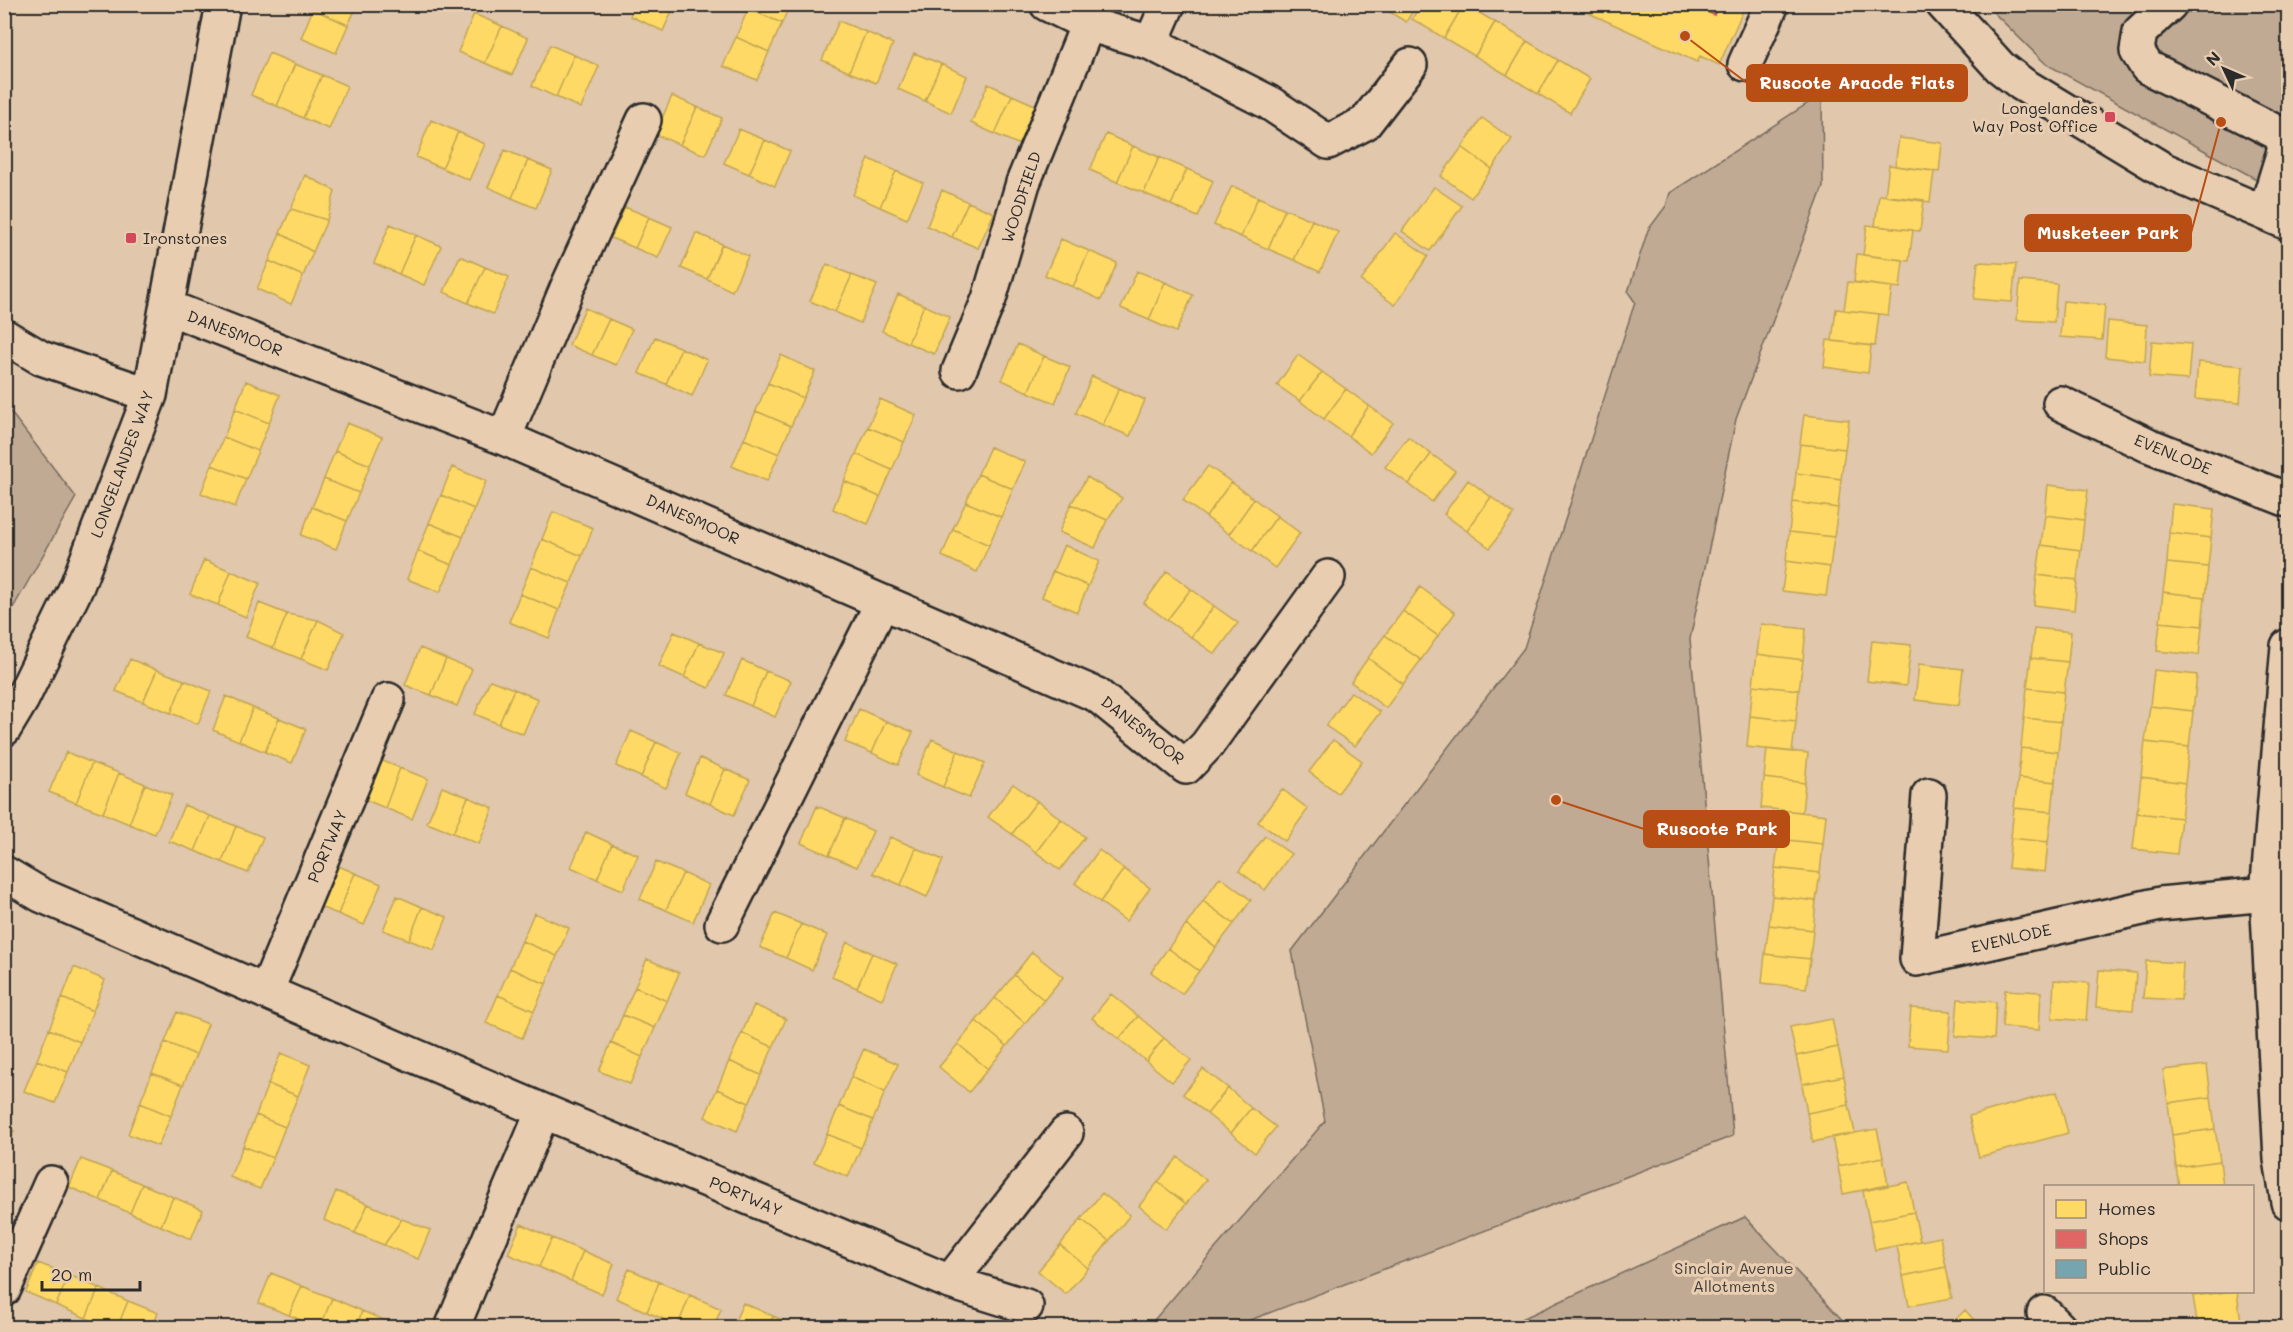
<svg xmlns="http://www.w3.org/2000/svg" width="2293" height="1332" font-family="Mali,sans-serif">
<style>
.green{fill:#c0aa93;stroke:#766a5f;stroke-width:1.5}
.homes{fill:#ffd966;stroke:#bfa554;stroke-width:1.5}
.shops{fill:#e06666;stroke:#aa5454;stroke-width:1.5}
.public{fill:#76a5af;stroke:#608087;stroke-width:1.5}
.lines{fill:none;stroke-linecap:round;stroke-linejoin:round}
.minor-casing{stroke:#2b2b2b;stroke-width:38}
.minor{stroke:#e9cdb0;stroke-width:33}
.poi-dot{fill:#d1495b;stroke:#e9cdb0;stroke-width:2}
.labels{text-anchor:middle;stroke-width:6;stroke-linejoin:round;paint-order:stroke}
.poi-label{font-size:16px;fill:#2b2b2b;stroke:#e9cdb0;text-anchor:end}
.street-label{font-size:16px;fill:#2b2b2b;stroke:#e9cdb0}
.park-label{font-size:16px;fill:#413e3b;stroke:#e9cdb0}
.leader{fill:none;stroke:#b94e14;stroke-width:2}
.callout-dot{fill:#b94e14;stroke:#e9cdb0;stroke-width:2}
.callout{fill:#b94e14;stroke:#b94e14;stroke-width:2}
.callout-label{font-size:18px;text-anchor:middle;font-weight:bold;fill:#fff}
</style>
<rect width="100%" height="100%" fill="#e1c7ab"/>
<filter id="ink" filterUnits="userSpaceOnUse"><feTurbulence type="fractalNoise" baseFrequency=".0167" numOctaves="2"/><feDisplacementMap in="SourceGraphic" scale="12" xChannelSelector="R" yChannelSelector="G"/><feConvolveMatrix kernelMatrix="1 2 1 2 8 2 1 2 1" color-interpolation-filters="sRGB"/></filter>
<g filter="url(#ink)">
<path class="green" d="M1986 5H2288V184L2260 181 2046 64Z
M1822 94 1823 187 1736 419 1690 639 1733 1136 1232 1327H1178L1154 1320 1325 1121 1292 951 1524 648 1635 302 1628 292 1648 230 1666 206 1670 193Z
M5 405 76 497 5 622Z
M1745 1217 1849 1327H1504Z"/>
<path class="homes" d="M315 4H358L348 25 313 9Z
M635 4H675L663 31 630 16Z
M750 4H790L782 23 748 9Z
M1377 4H1417L1406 22Z
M1421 4H1464L1444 38 1412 19Z
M1464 4 1495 22 1475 56 1444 38Z
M1584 4H1689L1714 15 1719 4H1746L1719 65 1700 56 1697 62 1582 10Z
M313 9 348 25 336 53 301 38Z
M748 9 782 23 769 52 736 37Z
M474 14 502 26 485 63 458 52Z
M839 21 866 32 849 72 822 60Z
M1495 22 1527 41 1507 75 1475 56Z
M502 26 528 38 512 75 485 63Z
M866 32 893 44 876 83 849 72Z
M736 37 769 52 757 80 723 66Z
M1527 41 1558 60 1538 94 1507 75Z
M550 45 574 55 556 97 532 86Z
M269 53 295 64 277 106 251 95Z
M914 53 941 64 925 101 898 89Z
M574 55 599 66 581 108 556 97Z
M1558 60 1590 79 1570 113 1538 94Z
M295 64 322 75 303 118 277 106Z
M941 64 967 76 951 113 925 101Z
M322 75 347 86 329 129 303 118Z
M988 84 1012 95 995 134 971 123Z
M1012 95 1037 106 1020 145 995 134Z
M672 96 697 107 680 145 655 134Z
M697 107 722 118 705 155 680 145Z
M1482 118 1512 139 1492 169 1462 147Z
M431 120 458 132 442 168 416 157Z
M739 129 765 140 749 174 724 163Z
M458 132 485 144 469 180 442 168Z
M1106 134 1133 146 1117 182 1090 170Z
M1899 138 1942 143 1939 172 1895 166Z
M765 140 790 151 775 186 749 174Z
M1133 146 1159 157 1144 193 1117 182Z
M1462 147 1492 169 1471 198 1441 176Z
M505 150 528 160 512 198 488 187Z
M1159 157 1187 169 1171 205 1144 193Z
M869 159 896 171 880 207 853 195Z
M528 160 552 170 536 208 512 198Z
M1889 165 1934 171 1930 202 1885 196Z
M1187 169 1213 181 1198 217 1171 205Z
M896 171 923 183 907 219 880 207Z
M305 175 335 191 327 220 291 209Z
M1232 186 1258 197 1241 237 1214 225Z
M1434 187 1462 206 1430 251 1402 231Z
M942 190 968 202 952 237 927 226Z
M1879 195 1924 200 1920 231 1875 226Z
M1258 197 1285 209 1268 249 1241 237Z
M968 202 994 213 978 248 952 237Z
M625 207 649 217 635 248 611 238Z
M291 209 327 220 313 252 280 233Z
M1285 209 1312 220 1294 260 1268 249Z
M649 217 672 227 658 258 635 248Z
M1312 220 1338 232 1320 272 1294 260Z
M390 224 416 235 399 274 374 263Z
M1867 225 1913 230 1909 261 1863 255Z
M280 233 313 252 303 276 269 261Z
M696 233 722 244 707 279 681 268Z
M1395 233 1428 256 1395 305 1361 281Z
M416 235 441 246 424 285 399 274Z
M1061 239 1089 251 1073 287 1045 275Z
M722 244 748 256 732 291 707 279Z
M1089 251 1117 263 1101 300 1073 287Z
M1857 254 1903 260 1900 288 1854 282Z
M460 256 485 267 468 303 444 292Z
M269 261 303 276 291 304 257 289Z
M1978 262 2016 264 2012 302 1974 299Z
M827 264 852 275 835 312 810 301Z
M485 267 509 277 493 314 468 303Z
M1137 271 1165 282 1149 320 1121 308Z
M852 275 877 285 860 323 835 312Z
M2020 281 2057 284 2054 322 2017 320Z
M1165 282 1193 295 1176 332 1149 320Z
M1848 282 1892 287 1888 315 1844 310Z
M898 294 924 305 908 343 882 331Z
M2063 301 2105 305 2102 340 2060 337Z
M924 305 950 317 934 354 908 343Z
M585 308 609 319 592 355 569 345Z
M1836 309 1879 314 1875 346 1832 341Z
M609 319 632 329 616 365 592 355Z
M2108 321 2147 325 2145 361 2105 357Z
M655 337 681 348 666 384 639 373Z
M1827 340 1871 346 1868 373 1824 367Z
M2152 341 2191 344 2188 380 2149 377Z
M1018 344 1044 356 1028 392 1002 380Z
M681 348 707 360 692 396 666 384Z
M781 355 815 371 803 398 768 383Z
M1298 355 1322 372 1300 401 1277 385Z
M1044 356 1070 367 1055 403 1028 392Z
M2198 362 2243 366 2240 403 2195 399Z
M1322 372 1346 389 1324 419 1300 401Z
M1092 376 1119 388 1103 425 1076 413Z
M246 381 280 395 269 423 235 409Z
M768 383 803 398 791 426 756 411Z
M1119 388 1145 400 1130 436 1103 425Z
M1346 389 1369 406 1348 436 1324 419Z
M880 399 916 415 904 442 868 427Z
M1369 406 1393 423 1371 453 1348 436Z
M235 409 269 423 258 451 224 437Z
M756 411 791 426 779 454 744 439Z
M1804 415 1849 420 1845 449 1800 444Z
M347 423 382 437 370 465 335 451Z
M868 427 904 442 892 470 856 454Z
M224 437 258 451 246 479 212 465Z
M1408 437 1431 454 1409 484 1385 467Z
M744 439 779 454 767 481 732 466Z
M1800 444 1845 449 1841 479 1796 473Z
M990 447 1025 462 1013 489 978 474Z
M335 451 370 465 359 493 324 479Z
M856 454 892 470 880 497 844 481Z
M1431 454 1455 471 1432 502 1409 484Z
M212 465 246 479 235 507 201 493Z
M1208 466 1231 482 1206 517 1183 500Z
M452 467 486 481 474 509 441 495Z
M1796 473 1841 479 1838 508 1793 502Z
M978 474 1013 489 1001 517 966 502Z
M1087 477 1122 498 1107 520 1071 504Z
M324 479 359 493 347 521 312 507Z
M1468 480 1491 497 1467 531 1444 514Z
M844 481 880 497 868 524 833 509Z
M1231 482 1254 499 1229 534 1206 517Z
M2048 485 2088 490 2084 520 2045 515Z
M441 495 474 509 463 537 429 523Z
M1491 497 1514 514 1490 548 1467 531Z
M1254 499 1277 516 1252 551 1229 534Z
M966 502 1001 517 989 545 953 529Z
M1793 502 1838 508 1834 537 1789 532Z
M1071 504 1107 520 1095 548 1059 532Z
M2172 504 2214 509 2211 538 2169 533Z
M312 507 347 521 336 549 301 535Z
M553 512 593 528 582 556 542 539Z
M2045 515 2084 520 2081 550 2041 545Z
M1277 516 1300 533 1275 568 1252 551Z
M429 523 463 537 452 565 418 551Z
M953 529 989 545 977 572 942 556Z
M1789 532 1834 537 1830 567 1786 561Z
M2169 533 2211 538 2208 567 2167 563Z
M542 539 582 556 571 583 531 567Z
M1064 545 1099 561 1088 586 1053 571Z
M2041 545 2081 550 2077 580 2037 575Z
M418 551 452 565 440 592 407 579Z
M204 560 231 571 218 605 190 594Z
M1786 561 1830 567 1826 596 1782 591Z
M2167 563 2208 567 2205 597 2163 592Z
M531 567 571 583 559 610 520 594Z
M231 571 260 583 246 617 218 605Z
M1053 571 1088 586 1077 612 1042 597Z
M1167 571 1191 589 1167 620 1144 603Z
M2037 575 2077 580 2074 610 2034 605Z
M1420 587 1455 613 1438 636 1403 611Z
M1191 589 1214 606 1191 637 1167 620Z
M2163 592 2205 597 2202 626 2160 622Z
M520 594 559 610 549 638 509 622Z
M259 603 287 614 273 648 246 637Z
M1214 606 1238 623 1215 654 1191 637Z
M1403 611 1438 636 1421 660 1385 635Z
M287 614 318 620 301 659 273 648Z
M318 620 344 633 328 670 301 659Z
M2160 622 2202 626 2199 655 2157 651Z
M1761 624 1806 629 1803 660 1757 654Z
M2034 628 2071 632 2068 662 2031 658Z
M674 632 699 643 684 677 659 666Z
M1385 635 1421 660 1403 684 1368 658Z
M1872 641 1911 645 1906 686 1867 681Z
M699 643 724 653 709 688 684 677Z
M420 648 446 659 431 695 405 685Z
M1757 654 1803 660 1799 690 1753 685Z
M1368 658 1403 684 1386 708 1351 682Z
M2031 658 2068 662 2064 692 2027 688Z
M130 659 157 670 143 702 116 691Z
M446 659 472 669 457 706 431 695Z
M742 660 766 671 751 706 726 695Z
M1919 664 1963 669 1959 705 1915 700Z
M157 670 184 680 171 713 143 702Z
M2154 670 2197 675 2193 711 2150 706Z
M766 671 791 681 775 717 751 706Z
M184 680 211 691 198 724 171 713Z
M490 680 514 689 499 724 475 714Z
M1753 685 1799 690 1796 721 1750 716Z
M2027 688 2064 692 2061 722 2024 718Z
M514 689 538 699 523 734 499 724Z
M1351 692 1380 712 1355 746 1326 726Z
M226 696 253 708 239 741 213 730Z
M2150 706 2193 711 2189 747 2145 742Z
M253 708 279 718 265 752 239 741Z
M859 709 886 721 872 753 845 742Z
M1750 716 1796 721 1792 752 1747 747Z
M279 718 306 729 292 763 265 752Z
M2024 718 2061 722 2058 752 2021 748Z
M886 721 913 732 898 765 872 753Z
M631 731 656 742 641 777 616 766Z
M932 739 958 751 943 787 916 775Z
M1333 740 1362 761 1338 793 1309 772Z
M656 742 681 753 666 788 641 777Z
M2145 742 2189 747 2185 783 2141 777Z
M2021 748 2058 752 2055 782 2018 778Z
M1767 749 1808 753 1805 783 1764 778Z
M958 751 985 763 969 798 943 787Z
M66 752 92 763 76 803 49 792Z
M373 757 400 768 385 808 357 796Z
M700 758 725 769 710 804 685 793Z
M92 763 119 773 103 813 76 803Z
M400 768 428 779 412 819 385 808Z
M725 769 750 780 734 815 710 804Z
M119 773 145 784 129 824 103 813Z
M2141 777 2185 783 2181 818 2137 813Z
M1764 778 1805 783 1802 812 1761 808Z
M2018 778 2055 782 2052 812 2014 808Z
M145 784 172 795 155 834 129 824Z
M1013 784 1037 801 1012 834 988 817Z
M442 787 468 797 453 833 427 823Z
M1282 789 1308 809 1285 841 1258 822Z
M468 797 493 808 479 844 453 833Z
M1037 801 1061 819 1036 852 1012 834Z
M184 805 210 816 195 851 169 841Z
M817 806 845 818 829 855 801 843Z
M2014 808 2052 812 2048 842 2011 838Z
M1782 810 1826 815 1823 844 1779 839Z
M2137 813 2181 818 2177 854 2133 849Z
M210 816 236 826 222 862 195 851Z
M845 818 873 831 857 867 829 855Z
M1061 819 1085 837 1060 870 1036 852Z
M236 826 263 837 248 873 222 862Z
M586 832 612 844 597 879 571 867Z
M1265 836 1291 854 1265 890 1239 871Z
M890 837 916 848 901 885 873 873Z
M2011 838 2048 842 2045 872 2008 868Z
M1779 839 1823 844 1820 873 1775 868Z
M612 844 638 855 623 890 597 879Z
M916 848 943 860 927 897 901 885Z
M1099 850 1124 869 1100 902 1075 883Z
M329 862 355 873 338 914 312 904Z
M656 862 683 873 666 910 640 899Z
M1775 868 1820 873 1816 901 1772 896Z
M1124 869 1150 888 1126 921 1100 902Z
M355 873 381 884 364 925 338 914Z
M683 873 709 885 693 922 666 910Z
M1220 877 1251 900 1234 924 1203 901Z
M397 896 422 907 409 940 383 930Z
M1772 896 1816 901 1813 930 1769 925Z
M1203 901 1234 924 1216 947 1186 925Z
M422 907 447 917 434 950 409 940Z
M534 913 569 928 557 956 522 941Z
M775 913 801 924 786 958 760 947Z
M801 924 827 935 812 970 786 958Z
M1186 925 1216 947 1199 971 1168 948Z
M1769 925 1813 930 1810 959 1765 954Z
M522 941 557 956 546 984 510 968Z
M847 942 872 953 857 988 832 977Z
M1168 948 1199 971 1182 994 1151 972Z
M1032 952 1063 977 1044 1000 1014 975Z
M872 953 897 964 882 999 857 988Z
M1765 954 1810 959 1806 988 1762 983Z
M647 959 679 973 667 1001 635 987Z
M2146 961 2183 963 2181 1000 2143 998Z
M74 967 105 980 93 1011 62 998Z
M510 968 546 984 534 1011 498 995Z
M2099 970 2136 973 2133 1010 2096 1007Z
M1014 975 1044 1000 1025 1023 995 998Z
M2054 980 2089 983 2086 1021 2052 1018Z
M635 987 667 1001 655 1028 623 1015Z
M2005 990 2041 992 2039 1030 2002 1027Z
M1111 994 1138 1016 1119 1039 1092 1018Z
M498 995 534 1011 522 1038 486 1023Z
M62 998 93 1011 80 1042 49 1029Z
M995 998 1025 1023 1007 1046 976 1021Z
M1958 999 1996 1002 1994 1039 1955 1036Z
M754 1005 786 1019 773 1047 742 1033Z
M1911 1008 1951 1011 1948 1049 1908 1046Z
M177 1012 208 1024 196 1055 165 1042Z
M623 1015 655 1028 642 1057 611 1043Z
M1138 1016 1164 1038 1146 1061 1119 1039Z
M1832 1019 1838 1047 1796 1056 1790 1027Z
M976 1021 1007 1046 988 1069 958 1044Z
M49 1029 80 1042 68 1072 37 1060Z
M742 1033 773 1047 761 1075 729 1061Z
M1164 1038 1191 1060 1172 1082 1146 1061Z
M165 1042 196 1055 183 1085 152 1073Z
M611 1043 642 1057 630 1084 599 1071Z
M958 1044 988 1069 969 1092 939 1067Z
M1838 1047 1844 1076 1802 1084 1796 1056Z
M864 1049 898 1064 885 1092 851 1077Z
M281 1053 310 1065 298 1096 268 1084Z
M37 1060 68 1072 55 1103 24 1091Z
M729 1061 761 1075 749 1103 717 1089Z
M2207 1065 2211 1097 2168 1103 2163 1070Z
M1203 1069 1228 1088 1207 1114 1183 1094Z
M152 1073 183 1085 171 1116 140 1103Z
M1844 1076 1849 1105 1807 1113 1802 1084Z
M851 1077 885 1092 873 1120 839 1106Z
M268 1084 298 1096 285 1127 256 1115Z
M1228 1088 1251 1108 1231 1133 1207 1114Z
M717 1089 749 1103 737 1131 705 1117Z
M2057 1092 2068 1133 1979 1157 1969 1116Z
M2211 1097 2215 1129 2172 1135 2168 1103Z
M140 1103 171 1116 158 1146 128 1134Z
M1849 1105 1855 1133 1813 1142 1807 1113Z
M839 1106 873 1120 861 1148 827 1134Z
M1251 1108 1276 1127 1255 1153 1231 1133Z
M256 1115 285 1127 273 1158 243 1146Z
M4 1127 14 1131 4 1152Z
M1877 1129 1883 1157 1838 1166 1832 1137Z
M2215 1129 2220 1161 2176 1167 2172 1135Z
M827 1134 861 1148 848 1177 814 1162Z
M243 1146 273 1158 260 1189 230 1177Z
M1178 1157 1206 1180 1186 1204 1158 1182Z
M1883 1157 1888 1185 1843 1194 1838 1166Z
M81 1159 112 1171 100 1200 69 1187Z
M2220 1161 2223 1186H2179L2176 1167Z
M112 1171 142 1184 130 1213 100 1200Z
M1158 1182 1186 1204 1166 1229 1139 1206Z
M1908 1182 1914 1212 1869 1221 1863 1191Z
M142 1184 173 1197 161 1226 130 1213Z
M336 1191 368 1204 355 1233 324 1220Z
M1102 1193 1130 1215 1109 1241 1081 1219Z
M173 1197 203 1210 191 1239 161 1226Z
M368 1204 402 1219 384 1245 355 1233Z
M1914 1212 1920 1241 1875 1250 1869 1221Z
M402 1219 430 1230 418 1259 384 1245Z
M1081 1219 1109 1241 1088 1268 1060 1245Z
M521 1224 552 1238 539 1267 508 1254Z
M1940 1237 1946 1267 1903 1276 1897 1246Z
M552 1238 583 1251 571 1281 539 1267Z
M1060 1245 1088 1268 1066 1294 1038 1271Z
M583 1251 614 1264 602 1294 571 1281Z
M38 1263 69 1275 56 1305 26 1292Z
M1946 1267 1952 1298 1909 1306 1903 1276Z
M629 1269 659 1282 647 1312 616 1298Z
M271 1273 302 1286 289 1315 259 1303Z
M69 1275 99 1288 86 1318 56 1305Z
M659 1282 690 1295 678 1325 647 1312Z
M302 1286 332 1298 320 1328 289 1315Z
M99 1288 128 1301 117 1328H109L86 1318Z
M2193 1292H2227L2193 1296Z
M2227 1292H2237L2241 1322 2198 1328 2193 1296Z
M690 1295 721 1309 713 1328H685L678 1325Z
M332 1298 362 1311 356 1328H320Z
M128 1301 158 1313 152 1328H117Z
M743 1303 773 1316 769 1328H732Z
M1965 1310 1981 1328H1947Z
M362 1311 393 1324 391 1328H356Z
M773 1316 800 1328H769Z
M2241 1322 2242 1328H2203Z"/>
<path class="shops" d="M1689 4H1719L1714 15Z"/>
<path class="public" d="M1569 4H1584L1582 10Z"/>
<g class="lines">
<defs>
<path id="minor" d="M1047 4 1088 24 1151 43 1268 102 1328 142 1365 123 1410 65
M1943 4 2000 67 2022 84 2164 170 2288 223
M2170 4 2140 32 2137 51 2147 67 2280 134 2285 148 2265 213
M1151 43 1168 4
M1745 64 1772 4
M167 307 504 438 1097 695 1186 767 1207 745 1328 577
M4 336 41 358 150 395
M959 371 989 299 1023 183 1088 24
M2060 403 2148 445 2288 500
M504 438 568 286 644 120
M2288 646 2267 894 2281 1159 2288 1202
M4 729 22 699 77 586 150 395 223 4
M1929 795 1917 959 2160 904 2267 894
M4 873 41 895 543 1111 950 1282 1026 1306
M722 924 882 603
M266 992 388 700
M950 1282 1066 1133
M4 1289 51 1183
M2044 1313 2059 1328
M452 1328 543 1111"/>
</defs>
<use href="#minor" class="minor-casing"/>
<use href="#minor" class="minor"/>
</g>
</g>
<g class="poi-dot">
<rect x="2104" y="111" width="12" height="12" rx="3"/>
<rect x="125" y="232" width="12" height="12" rx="3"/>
</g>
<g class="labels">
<g class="poi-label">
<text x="2098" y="114">Longelandes<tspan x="2098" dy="18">Way Post Office</tspan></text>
<text x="143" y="244" text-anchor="start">Ironstones</text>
</g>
<g class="street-label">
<text transform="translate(1021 197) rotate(-72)" y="6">WOODFIELD</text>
<text transform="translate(235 333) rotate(21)" y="6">DANESMOOR</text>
<text transform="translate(2173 454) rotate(22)" y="6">EVENLODE</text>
<text transform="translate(122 464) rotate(-70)" y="6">LONGELANDES WAY</text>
<text transform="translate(693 519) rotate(24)" y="6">DANESMOOR</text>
<text transform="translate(1143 730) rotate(38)" y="6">DANESMOOR</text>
<text transform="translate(327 846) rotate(-67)" y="6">PORTWAY</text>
<text transform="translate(2011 938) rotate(-13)" y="6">EVENLODE</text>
<text transform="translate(746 1196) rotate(23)" y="6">PORTWAY</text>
</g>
<g class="park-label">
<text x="1734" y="1274">Sinclair Avenue<tspan x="1734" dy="18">Allotments</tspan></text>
</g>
</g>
<path class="leader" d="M1685 36L1747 83M2221 122L2191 233M1556 800L1644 829"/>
<g class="callout-dot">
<circle cx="1685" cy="36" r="6"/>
<circle cx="2221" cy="122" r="6"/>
<circle cx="1556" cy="800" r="6"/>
</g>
<g class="callout">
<rect x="1747" y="65" width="220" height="36" rx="6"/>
<rect x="2025" y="215" width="166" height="36" rx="6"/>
<rect x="1644" y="811" width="145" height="36" rx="6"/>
</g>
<g class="callout-label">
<text x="1857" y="89">Ruscote Aracde Flats</text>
<text x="2108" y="239">Musketeer Park</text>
<text x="1717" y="835">Ruscote Park</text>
</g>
<rect width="2293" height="1332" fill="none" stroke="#e9cdb0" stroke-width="24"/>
<rect x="12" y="12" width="2269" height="1308" fill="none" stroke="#2b2b2b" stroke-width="2" filter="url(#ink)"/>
<rect x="2044" y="1185" width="210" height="108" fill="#e9cdb0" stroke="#9d8c7b" stroke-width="1.5"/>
<rect x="2056" y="1200" width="30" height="18" fill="#ffd966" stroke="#9d8c7b" stroke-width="1.5"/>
<text x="2098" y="1215" font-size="18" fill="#2b2b2b">Homes</text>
<rect x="2056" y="1230" width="30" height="18" fill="#e06666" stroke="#9d8c7b" stroke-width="1.5"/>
<text x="2098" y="1245" font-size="18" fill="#2b2b2b">Shops</text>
<rect x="2056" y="1260" width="30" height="18" fill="#76a5af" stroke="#9d8c7b" stroke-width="1.5"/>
<text x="2098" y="1275" font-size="18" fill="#2b2b2b">Public</text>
<g transform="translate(2224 69) rotate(314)" stroke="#e9cdb0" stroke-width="4.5" paint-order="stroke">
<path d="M0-4.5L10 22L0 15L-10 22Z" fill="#2b2b2b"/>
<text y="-9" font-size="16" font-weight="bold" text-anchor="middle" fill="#2b2b2b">N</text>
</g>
<path d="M42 1281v9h98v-9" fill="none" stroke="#2b2b2b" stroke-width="3"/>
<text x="51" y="1281" font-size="18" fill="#2b2b2b" stroke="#e9cdb0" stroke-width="4.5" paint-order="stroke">20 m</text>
</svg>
